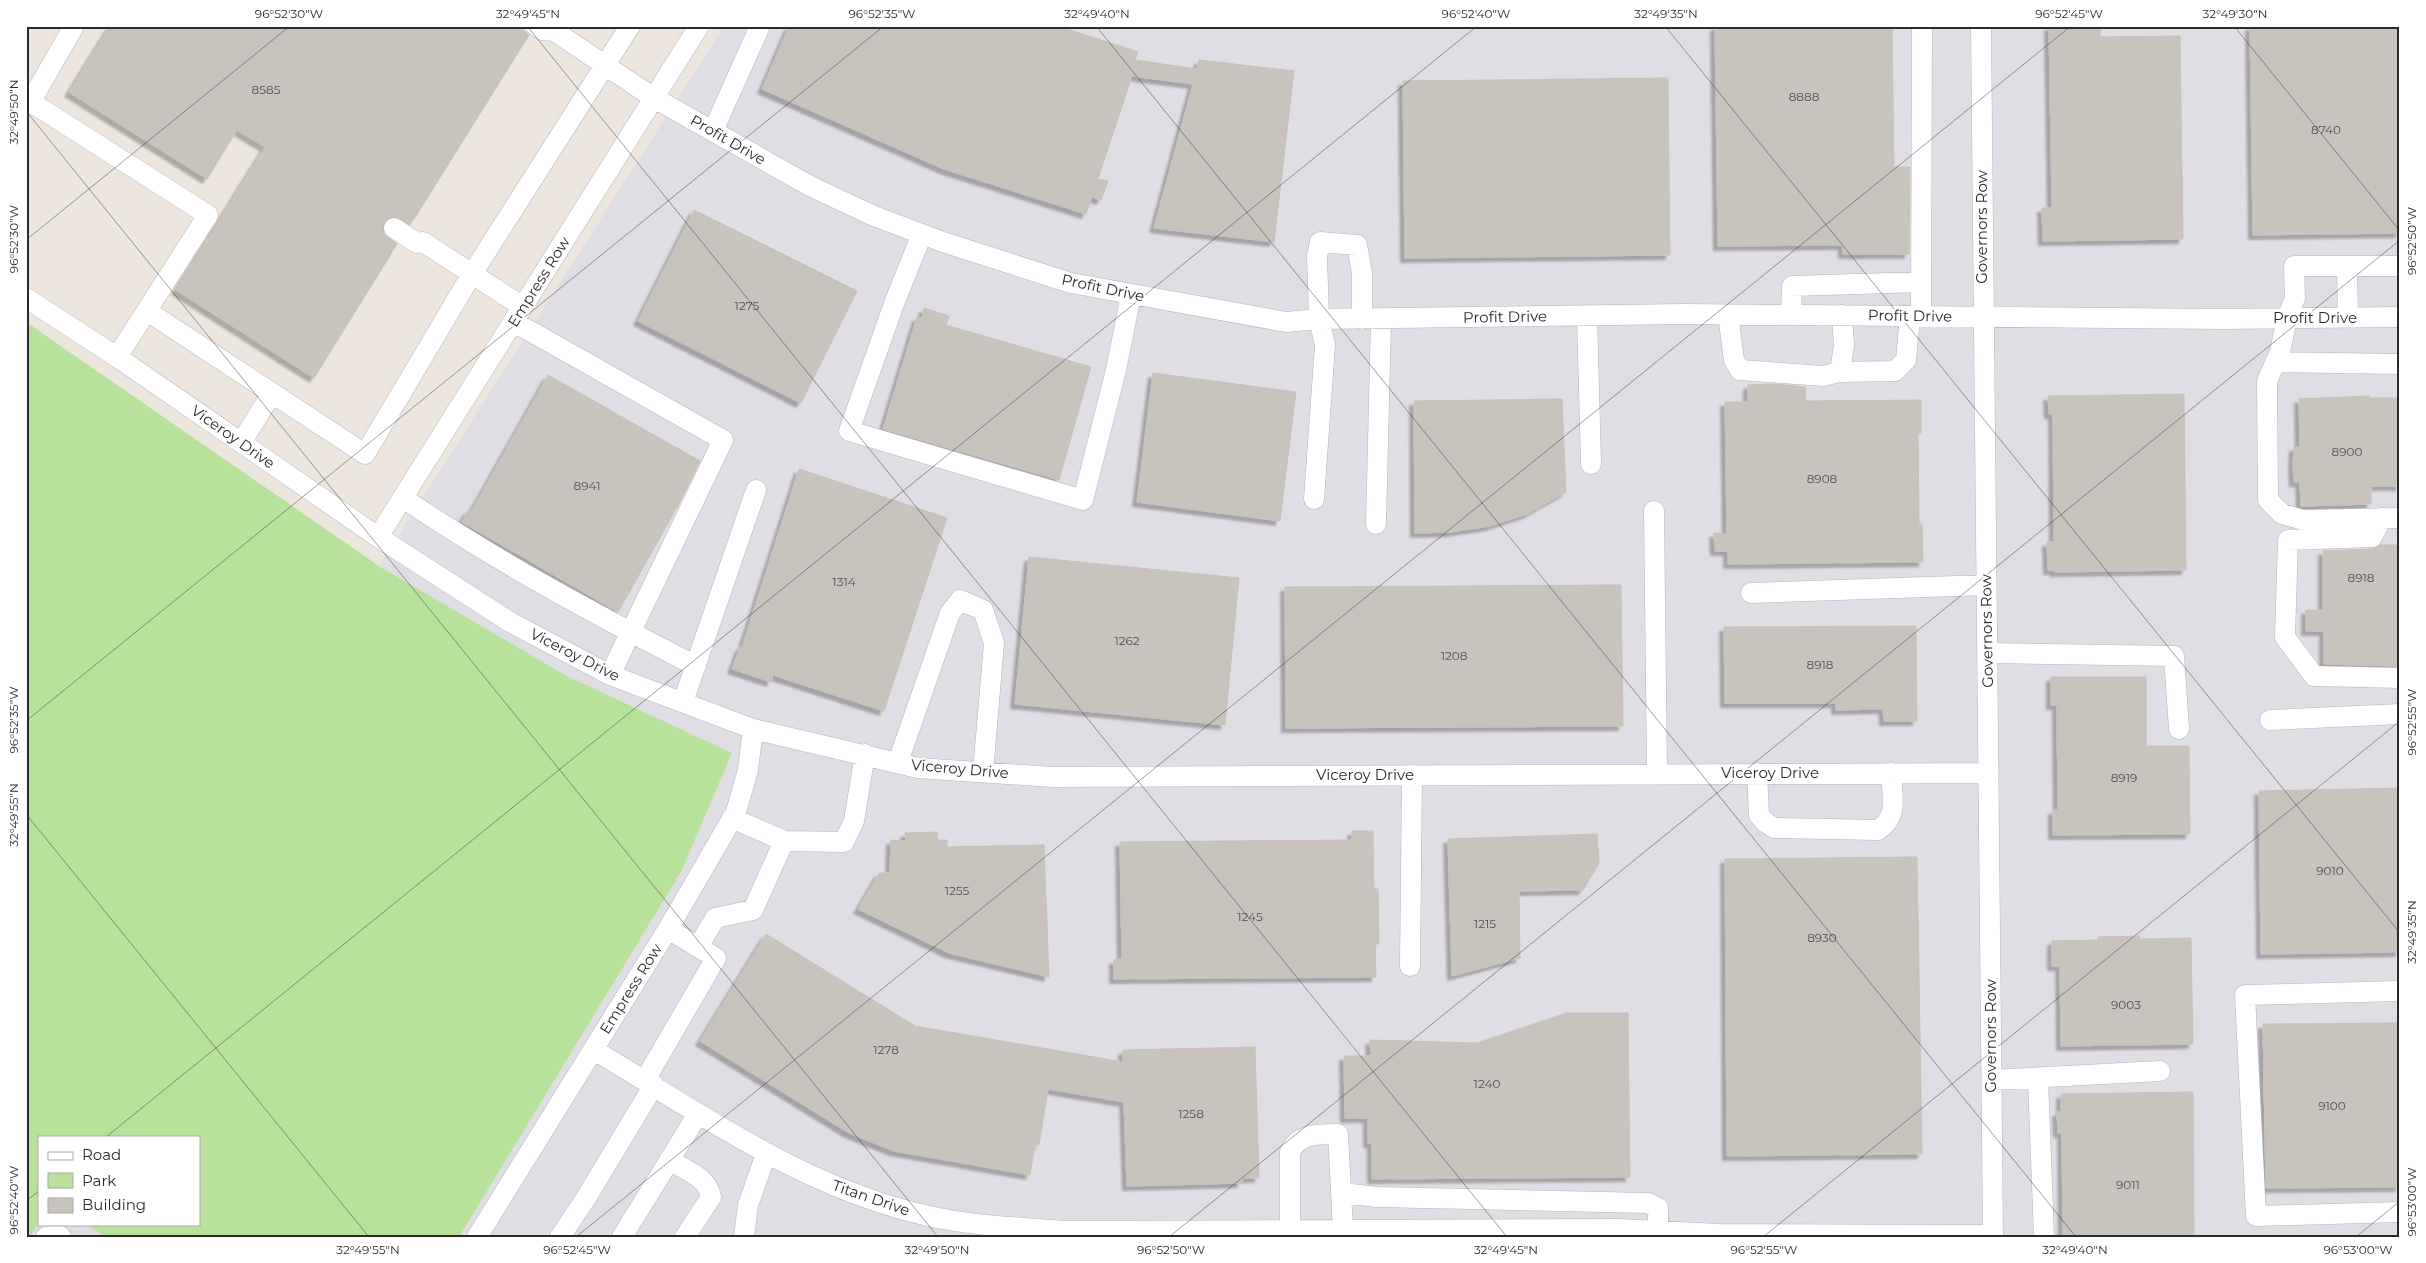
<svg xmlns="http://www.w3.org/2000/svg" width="2426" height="1263" font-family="Montserrat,sans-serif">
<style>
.industrial{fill:#e0dee5}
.green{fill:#b8e19c}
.building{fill:#c8c3bd;stroke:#c8c1b7;filter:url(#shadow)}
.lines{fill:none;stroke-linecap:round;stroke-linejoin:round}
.minor-casing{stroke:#b1b5be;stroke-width:21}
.minor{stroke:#fff;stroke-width:20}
.ticks{fill:none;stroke:#2b2b2b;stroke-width:1;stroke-opacity:0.45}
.labels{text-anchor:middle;stroke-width:4;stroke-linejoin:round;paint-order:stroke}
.number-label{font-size:12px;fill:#525150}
.street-label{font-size:15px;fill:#2b2b2b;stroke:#fff}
.neatline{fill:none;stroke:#2b2b2b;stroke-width:2}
.ticks-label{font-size:12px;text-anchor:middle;fill:#2b2b2b}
</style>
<defs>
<filter id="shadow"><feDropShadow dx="-4.5" dy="4.5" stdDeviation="1" flood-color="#0004"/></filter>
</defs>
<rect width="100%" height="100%" fill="#ede6de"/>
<path class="industrial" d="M724 26H2400V1237H459L681 872 732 753 565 675 379 566Z
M39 1222V1224H86L106 1237H30Z"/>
<path class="green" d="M26 322 379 566 565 675 732 753 681 872 459 1237H106L86 1224H199V1137H39V1222L30 1237H26Z"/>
<path class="building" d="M110 26H519L529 35 414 219 410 224 394 216 384 222V234L397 244 314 378 176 290 265 147 237 130 207 179 69 92Z
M789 26H1058L1138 52 1135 60 1197 69 1199 60 1294 71 1274 242 1154 228 1193 84 1132 76 1098 179 1108 181 1101 200 1092 197 1086 214 944 169 762 89Z
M1715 26H1892L1894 167H1910L1909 254H1843V245L1718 246Z
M2049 26H2100V37L2180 36 2183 239 2043 241 2042 208H2052Z
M2250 26H2400V233L2253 235Z
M1668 78 1670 255 1405 258 1403 81Z
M694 210 857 291 801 403 638 321Z
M924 308 949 316 946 325 1091 367 1059 480 883 429 917 317 922 318Z
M1153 373 1296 392 1280 521 1137 502Z
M548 375 700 461 681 500 618 612 462 522 468 510 471 512Z
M1774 384 1805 387 1806 401 1921 400V433H1918L1919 524H1922L1923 562 1728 564V551H1715L1714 533 1727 534 1725 402H1748V385Z
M2184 394 2186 570 2055 572V570H2048L2047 542H2054L2053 414H2049L2048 396Z
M2369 396V398H2400V486H2371V504L2301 506 2300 482H2294L2293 466 2294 447H2300L2299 399Z
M1562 399 1566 492 1527 514 1490 526 1451 532 1415 533 1414 401Z
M799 469 947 518 884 711 773 675 771 682 732 669 740 647H742Z
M2380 545H2400V666L2324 664V631H2306V610H2323V551L2372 549Z
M1029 557 1239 578 1225 725 1015 704Z
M1621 585 1623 726 1286 728 1285 587Z
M1916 626 1917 721H1884L1883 709 1836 710V703H1725L1724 627Z
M2051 677H2146V746H2189L2190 834 2053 835V810H2058L2057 705H2051Z
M2400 788V952L2261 954 2259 791Z
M1352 831H1373L1374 889H1378L1379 944H1375L1376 977 1114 979V960L1122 959 1120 842 1352 840Z
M937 832 938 840H947V847L1044 845 1049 977 949 953 858 909 879 873H890L891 840 906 841 905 833Z
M1597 834 1599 863 1583 890 1519 891 1520 958 1452 976 1448 839Z
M1917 857 1922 1154 1727 1156 1725 859Z
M766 934 915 1026 1123 1062V1050L1255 1047 1259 1178H1242V1183L1127 1186 1124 1102 1048 1089 1039 1145 1035 1144 1030 1175 894 1151 849 1133 700 1041Z
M2139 936 2140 939 2191 938 2193 1044 2061 1046 2060 966H2052V941L2098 940V937Z
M1567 1013H1628L1630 1177 1372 1179V1144L1368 1143V1118H1345L1344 1056H1371L1370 1040 1477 1043Z
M2400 1023V1187L2266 1188 2263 1024Z
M2193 1092 2194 1237H2063L2062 1133H2058L2057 1112H2061V1094Z"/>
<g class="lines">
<defs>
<path id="minor" d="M536 26 542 30 554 31 654 98 810 186 874 216 943 242 1071 283 1286 322 1319 319 1684 314 2223 319 2400 317
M1981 26 1993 1237
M26 99 208 215 117 357
M31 101 74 26
M713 131 760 26
M394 228 417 243 423 242 523 307
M922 234 895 301 849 431 1083 500 1116 370 1131 295
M2400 266H2294L2295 298 2287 318 2280 352 2267 381 2268 500 2282 514 2303 520 2400 518
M2347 267 2348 318
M26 298 117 357 378 537 510 622 610 675 753 729 918 768 1053 777 1989 773
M147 311 365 454 472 274 630 26
M1728 315 1734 360 1740 370 1823 376 1840 372 1844 345 1842 315
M1791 315 1792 286 1921 282
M1587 316 1591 464
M1921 316 1922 26
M514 322 723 440 610 675
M2275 362 2400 364
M1840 372 1895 371 1906 360 1910 316
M241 443 272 393
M403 498C496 561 596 615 696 666
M1314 499 1325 345 1319 319 1317 256 1320 242 1357 245 1362 273V320
M1654 511 1657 773
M2382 518 2372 537 2288 540 2285 637 2314 676 2400 678
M1376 524 1381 320
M378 537 699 26
M1751 593 1986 585
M1987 653 2174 656 2179 729
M683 702 756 490
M2270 720 2400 714
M898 762 950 613 960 600 983 610 994 643 983 772
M1757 773 1759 815 1765 822 1774 828 1878 830C1899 817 1892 796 1891 773
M784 841 844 842 854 821 865 754
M698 947 715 918 753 910 784 841 732 818
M1410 966 1412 775
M2400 991 2245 995 2256 1216 2400 1212
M594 1050C700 1113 797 1184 920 1214 967 1226 1018 1227 1066 1231L1619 1229 1718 1234 1993 1235
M2038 1079 2044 1237
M645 1080 716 958 668 929
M1992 1080 2160 1071
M669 1160C685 1170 708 1177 711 1197L685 1237
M1342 1193 1377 1197 1648 1203 1658 1208V1231
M1290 1230V1152C1299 1133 1319 1134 1338 1134L1343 1230
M46 1237 57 1234 61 1237
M477 1237 668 929 736 812 748 770 753 729
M560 1237 586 1198 654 1085
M622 1237 698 1114
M744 1237 748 1205 766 1154"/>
</defs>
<use href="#minor" class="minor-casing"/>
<use href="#minor" class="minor"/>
</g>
<path class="ticks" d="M527 26 1507 1237M1096 26 2076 1237M1665 26 2400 933M2234 26 2400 231M26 111 938 1237M26 240 290 26M26 721 884 26M26 814 369 1237M106 1137 1477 26M26 1201 39 1191M576 1237 2071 26M1169 1237 2400 240M1763 1237 2400 721M2356 1237 2400 1201"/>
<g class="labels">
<g class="number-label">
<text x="266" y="94">8585</text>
<text x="1804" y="101">8888</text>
<text x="2326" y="134">8740</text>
<text x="747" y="310">1275</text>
<text x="2347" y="456">8900</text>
<text x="1822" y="483">8908</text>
<text x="587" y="490">8941</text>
<text x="2361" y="582">8918</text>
<text x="844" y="586">1314</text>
<text x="1127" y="645">1262</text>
<text x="1454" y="660">1208</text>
<text x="1820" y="669">8918</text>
<text x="2124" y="782">8919</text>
<text x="2330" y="875">9010</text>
<text x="957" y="895">1255</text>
<text x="1250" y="921">1245</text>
<text x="1485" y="928">1215</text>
<text x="1822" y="942">8930</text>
<text x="2126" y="1009">9003</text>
<text x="886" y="1054">1278</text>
<text x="1487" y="1088">1240</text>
<text x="2332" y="1110">9100</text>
<text x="1191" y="1118">1258</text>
<text x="2128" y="1189">9011</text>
</g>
<g class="street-label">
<text transform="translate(728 140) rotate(30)" y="5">Profit Drive</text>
<text transform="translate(1982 227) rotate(-90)" y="5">Governors Row</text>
<text transform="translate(539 282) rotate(-58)" y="5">Empress Row</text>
<text transform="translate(1103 288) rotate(12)" y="5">Profit Drive</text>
<text transform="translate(1910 316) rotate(1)" y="5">Profit Drive</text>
<text transform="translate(1505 317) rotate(-1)" y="5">Profit Drive</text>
<text x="2315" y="323">Profit Drive</text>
<text transform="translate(233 437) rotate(35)" y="5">Viceroy Drive</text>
<text transform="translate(1987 631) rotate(-91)" y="5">Governors Row</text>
<text transform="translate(575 655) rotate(27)" y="5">Viceroy Drive</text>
<text transform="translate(960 769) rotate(5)" y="5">Viceroy Drive</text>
<text x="1770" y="778">Viceroy Drive</text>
<text x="1365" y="780">Viceroy Drive</text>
<text transform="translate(631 989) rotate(-58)" y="5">Empress Row</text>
<text transform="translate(1991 1036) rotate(-90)" y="5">Governors Row</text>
<text transform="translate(871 1198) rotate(19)" y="5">Titan Drive</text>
</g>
</g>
<rect width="2426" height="1263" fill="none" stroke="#ffffff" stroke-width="55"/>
<rect x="38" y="1136" width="162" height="90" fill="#ffffff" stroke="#aaaaaa"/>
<rect x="48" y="1152" width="25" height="8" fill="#ffffff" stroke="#aaaaaa"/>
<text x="82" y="1160" font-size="15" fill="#2b2b2b">Road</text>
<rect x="48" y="1173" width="25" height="15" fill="#b8e19c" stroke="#aaaaaa"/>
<text x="82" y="1186" font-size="15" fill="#2b2b2b">Park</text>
<rect x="48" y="1198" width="25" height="15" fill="#c8c3bd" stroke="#aaaaaa"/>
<text x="82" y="1210" font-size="15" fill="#2b2b2b">Building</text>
<rect x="28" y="28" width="2370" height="1208" class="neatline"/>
<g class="ticks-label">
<text x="289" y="18">96°52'30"W</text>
<text x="528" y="18">32°49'45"N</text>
<text x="882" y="18">96°52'35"W</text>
<text x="1097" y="18">32°49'40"N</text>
<text x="1476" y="18">96°52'40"W</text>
<text x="1666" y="18">32°49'35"N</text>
<text x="2069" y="18">96°52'45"W</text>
<text x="2235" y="18">32°49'30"N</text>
<text transform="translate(14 112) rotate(-90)" y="4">32°49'50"N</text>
<text transform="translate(14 239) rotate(-90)" y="4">96°52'30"W</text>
<text transform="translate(2412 241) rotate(-90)" y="4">96°52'50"W</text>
<text transform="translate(14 720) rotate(-90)" y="4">96°52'35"W</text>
<text transform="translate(2412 722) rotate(-90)" y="4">96°52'55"W</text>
<text transform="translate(14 815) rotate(-90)" y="4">32°49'55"N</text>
<text transform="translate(2412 932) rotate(-90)" y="4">32°49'35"N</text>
<text transform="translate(14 1200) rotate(-90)" y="4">96°52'40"W</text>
<text transform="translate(2412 1202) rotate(-90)" y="4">96°53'00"W</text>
<text x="368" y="1254">32°49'55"N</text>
<text x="577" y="1254">96°52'45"W</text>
<text x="937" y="1254">32°49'50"N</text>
<text x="1171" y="1254">96°52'50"W</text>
<text x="1506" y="1254">32°49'45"N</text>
<text x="1764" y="1254">96°52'55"W</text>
<text x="2075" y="1254">32°49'40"N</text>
<text x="2358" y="1254">96°53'00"W</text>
</g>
</svg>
